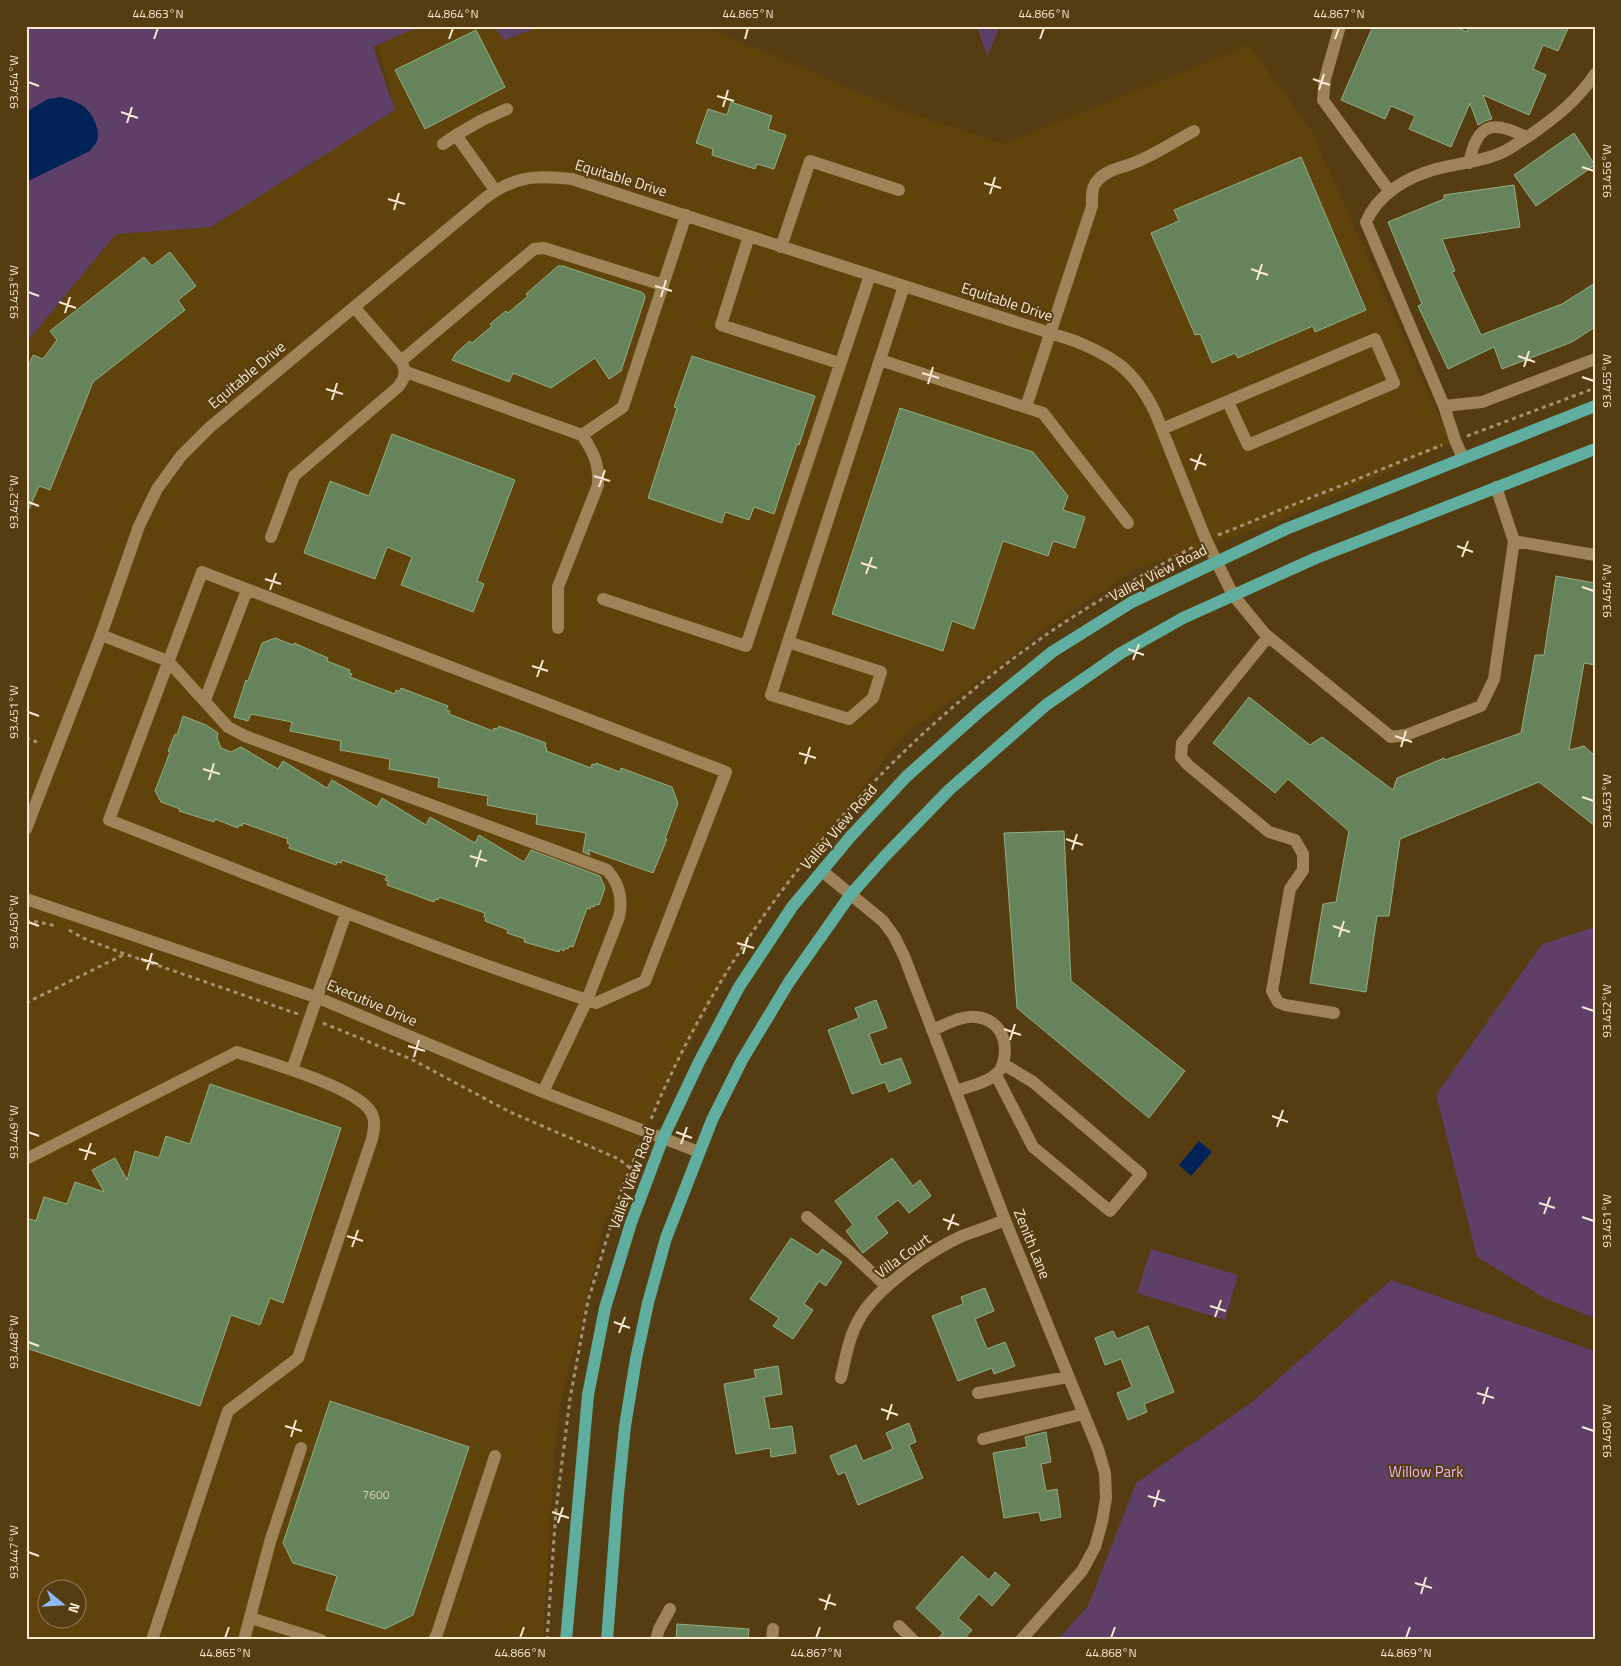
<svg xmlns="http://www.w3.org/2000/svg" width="1621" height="1666" font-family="'Titillium Web',sans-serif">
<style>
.built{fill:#60420b;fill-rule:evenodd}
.green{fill:#5e3f68}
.water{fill:#002256}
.building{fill:#66835b;stroke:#91b086}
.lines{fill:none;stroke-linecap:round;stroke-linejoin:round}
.path{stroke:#a69272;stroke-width:3;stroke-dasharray:4 4;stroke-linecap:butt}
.minor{stroke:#9f8359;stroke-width:12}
.major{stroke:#5fae9f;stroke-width:12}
.ticks{fill:none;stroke:#f8e9d3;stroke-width:2}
.labels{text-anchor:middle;stroke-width:4;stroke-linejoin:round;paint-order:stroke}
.number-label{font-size:12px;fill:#d4d0b5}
.street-label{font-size:15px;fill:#f8e9d3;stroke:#553c11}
.park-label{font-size:15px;fill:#e8b6f9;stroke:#553c11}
.neatline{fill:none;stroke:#f8e9d3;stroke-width:2}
.ticks-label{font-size:12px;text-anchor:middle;fill:#f8e9d3}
</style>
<rect width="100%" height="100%" fill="#553c11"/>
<path class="built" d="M402 26H495L505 40 543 26H704L905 112 1003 144 1249 45 1311 130 1451 443 1272 524 1136 569 1041 631 991 673 907 732 826 834 744 944 646 1125 604 1224 579 1332 561 1398 554 1456 543 1640H26V343L116 234 395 111 378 45ZM48 1588H78V1618H48Z"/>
<path class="green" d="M26 26H421L373 47 395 110 211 227 116 234 26 343Z
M493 26H543L504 40Z
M977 26H1000L987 57Z
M1595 927V1318L1546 1299 1477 1257 1436 1095 1542 944Z
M1151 1249 1238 1275 1225 1320 1137 1293Z
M1391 1280 1595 1351V1640H1057L1088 1606 1136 1483 1252 1402Z"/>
<path class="water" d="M61 97C68 99 76 101 83 106 92 112 101 130 97 141 96 144 92 148 90 151L26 182V112L48 99Z
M1199 1141 1212 1152 1191 1176 1179 1165Z"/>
<path class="building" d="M1373 26H1454L1467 32 1469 26H1569L1558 51 1543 45 1533 69 1546 75 1529 115 1483 95 1492 119 1485 121 1478 125 1470 103 1451 147 1409 129 1415 116 1391 106 1385 119 1341 100Z
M476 30 505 87 425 129 395 70Z
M731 102 772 116 768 129 786 135 774 169 757 164 755 169 712 155 713 149 696 143 708 109 727 115Z
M1574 133 1595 165 1536 206 1514 175Z
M1301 157 1366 310 1315 332 1313 326 1238 358 1235 353 1212 363 1200 334 1195 335 1151 233 1179 221 1174 210Z
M1514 185 1520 227 1442 239 1455 271 1452 272 1481 335 1562 304 1595 283V327L1572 342 1502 369 1494 347 1448 369 1418 306 1422 304 1388 222 1444 199V195Z
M170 252 196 286 178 300 185 310 93 382 50 490 39 486 26 516V372L33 355 43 359 57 340 50 331 144 257 152 266Z
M558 266H563L641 292 644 294 645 298 621 371 609 379 595 358 551 388 513 373 509 382 452 360 456 353 470 341 472 343 492 326 490 324 506 311 508 313 528 296 526 294Z
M692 356 815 396 799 445 797 444 774 514 754 507 749 520 725 512 722 523 648 498 677 408 674 407Z
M900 408 1033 452 1068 496 1063 510 1085 517 1075 548 1053 541 1048 556 1003 541 974 629 952 621 943 651 832 614Z
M392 434 515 480 477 581 484 584 473 612 401 585 412 557 387 547 375 579 304 553 330 481 369 496Z
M1556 576 1595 583V665L1584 663 1569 750 1584 746 1595 756V826L1539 782 1400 839 1389 916H1377L1366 992 1310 983 1323 904 1336 902 1349 831 1288 779 1275 793 1213 743 1249 697 1310 745 1322 737 1393 790 1397 778 1444 758 1445 760 1521 733 1535 655H1544Z
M275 638 293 645 294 643 328 658 327 661 350 670 349 673 352 674 350 677 395 694 396 690 399 692 401 688 448 706 446 710 450 711 449 714 493 731 494 728 497 729 499 726 546 743 545 747 547 748 546 751 591 768 592 764 595 765 596 763 620 772 621 768 672 787 678 803 665 839H667L653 873 588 850 590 855 583 852 586 833 536 824 537 815 487 805 488 796 438 787 439 778 389 769 390 759 340 750 341 741 290 731 292 722 251 714 248 721 234 717 246 680 248 681 262 643Z
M183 716 206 725 218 733 217 738 221 748 231 752 241 747 278 769 283 761 327 788 332 780 377 807 382 798 426 825 430 817 475 843 479 835 524 862 531 850 600 876 605 888 599 905 596 904 594 907 591 906 590 909 587 908 573 947 569 946 568 949 565 948 564 951 560 949 559 952 524 942 525 939 507 933 508 930 485 921 486 918 484 917 485 913 439 897 438 900 435 899 434 902 387 885 388 881 385 880 387 876 342 860 341 863 337 862 336 865 289 848 290 844 287 843 288 839 243 823 242 826 239 825 238 828 215 819 214 822 179 811 180 809 161 802 155 791 170 752 168 751 175 734 177 735Z
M1064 831 1071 981 1185 1071 1149 1118 1017 1008 1004 833Z
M876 1000 887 1028 869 1034 881 1065 901 1058 911 1083 889 1092 885 1082 852 1094 828 1030 859 1018 855 1008Z
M210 1084 341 1128 283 1303 270 1298 260 1325 231 1315 200 1406 26 1348V1218L36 1221 44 1197 67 1204 75 1182 104 1192 92 1170 115 1158 127 1180 135 1151 159 1158 166 1136 190 1144Z
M892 1158 913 1186 920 1180 931 1196 909 1213 898 1200 876 1217 888 1233 863 1253 846 1231 853 1225 835 1201Z
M791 1238 818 1255 822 1249 842 1262 826 1286 819 1281 804 1304 813 1310 793 1339 773 1326 779 1318 750 1299Z
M985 1288 994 1311 975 1319 987 1349 1005 1342 1015 1366 994 1374 992 1368 958 1381 932 1316 963 1304 961 1297Z
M1148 1326 1174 1392 1144 1404 1147 1412 1128 1420 1117 1393 1132 1387 1121 1359 1105 1365 1095 1338 1113 1331 1117 1339Z
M778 1366 782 1394 764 1397 770 1429 792 1426 796 1453 771 1457 770 1448 736 1454 724 1384 756 1378 754 1370Z
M330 1401 469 1447 413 1615 385 1629 326 1610 337 1576 293 1563 283 1543Z
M909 1423 916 1442 909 1445 923 1478 858 1505 845 1472 838 1475 830 1456 856 1445 863 1461 893 1449 886 1433Z
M1046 1432 1051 1462 1041 1464 1046 1491 1057 1489 1061 1517 1041 1521 1039 1512 1004 1518 993 1453 1027 1447 1025 1437Z
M962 1556 989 1580 995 1572 1010 1585 992 1606 979 1594 958 1618 972 1630 963 1640H937L943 1633 916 1608Z
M677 1624 749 1629 748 1640H676Z"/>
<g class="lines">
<path class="path" d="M1467 436 1595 388
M1218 535 1442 445
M26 738 37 742
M26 921 39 922 56 926
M69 930 83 938 125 954 298 1014
M26 1003 125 954
M323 1023 413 1060 510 1112 619 1159 631 1169
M651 1119C728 935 861 770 1022 652 1035 643 1048 633 1062 624 1105 596 1149 571 1195 546
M547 1640 556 1510 570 1399 588 1301 622 1188 641 1143"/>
<path class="minor" d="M1340 26 1325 79 1323 100 1390 192
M456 135 482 120 507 109
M443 144 456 135 495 190
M1469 163C1477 124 1491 119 1526 137
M749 236 721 325 839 363
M781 247 810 161 899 190
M880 360 1043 413 1128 523
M401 361 534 249 544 248 663 285
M406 372 582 435
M1444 406 1482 402 1595 359
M1026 407 1092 206C1092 197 1091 187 1098 180 1107 169 1123 168 1136 162 1156 154 1175 141 1194 131
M1162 429 1375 339 1394 383 1248 445 1228 402
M1463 458 1455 440 1444 406 1366 222C1378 194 1407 177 1436 169 1458 163 1482 162 1503 152 1512 148 1520 141 1529 136 1556 117 1576 102 1595 74
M271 537 294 476 398 387C405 378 407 372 401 361L354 307
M1514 541 1595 555
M202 572 726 772 645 981 596 1003C431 949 271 883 109 820Z
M603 599 746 646 870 275
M558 628V587L598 485C599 463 594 453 582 435L623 407 686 215
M101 635 168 661 228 727 245 736 607 870C620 884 623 899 619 917L587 1000 543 1092
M1268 637 1182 743 1181 757 1188 765 1269 832 1295 840 1303 854V870L1290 889 1272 991 1278 1002 1285 1005 1334 1013
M788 642 881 672 873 698 849 719 771 695 788 642 904 286
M205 700 247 590
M26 829 101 635 139 526 157 489 181 456 210 427 484 199C514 176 535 175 572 179L1075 341C1116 358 1134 370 1155 412L1206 540 1233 595 1265 634 1391 737 1406 735 1481 706 1494 679 1514 541 1496 487
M822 871 883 921 894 936 904 956 1005 1220 1098 1449 1105 1473 1106 1498 1102 1522 1095 1547 1082 1571 1021 1640
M26 899 316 997 543 1092 699 1152
M932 1030C945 1025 962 1015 976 1017 998 1019 1008 1038 1004 1059 1003 1064 1000 1072 995 1075 986 1083 967 1087 956 1091
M292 1070 346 913
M996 1075 1033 1147 1110 1211 1141 1174 1033 1082 1003 1064
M26 1159 237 1052C267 1062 356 1087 371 1112 376 1121 374 1130 372 1139L298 1358 228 1411 152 1640
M807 1217 851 1253 886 1286
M841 1378C846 1356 849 1335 861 1316 878 1287 931 1250 962 1236 976 1231 991 1226 1005 1220
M978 1393 1068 1377
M983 1439 1083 1414
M251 1618 321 1640
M899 1626 913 1640
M244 1640 270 1542 301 1448
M434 1640 437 1634 495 1456
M656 1640 659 1629 670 1609
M772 1640 773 1629"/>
<path class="major" d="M566 1640 588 1395 605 1308 631 1223 663 1138 699 1062 739 987 792 907 851 836 907 776 980 711 1052 652 1132 602 1286 529 1595 406
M607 1640 618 1495 625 1426 636 1359 648 1303 666 1238 712 1120 742 1060 789 982 851 894 885 856 949 790 1046 705 1121 653 1183 618 1316 558 1595 449"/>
</g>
<path class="ticks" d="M154 39 158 28M449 39 453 28M745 39 748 28M1040 39 1044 28M1335 39 1339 28M1313 79 1330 85M28 82 39 86M1319 90 1324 74M717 96 734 101M723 107 728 90M121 112 138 118M127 123 132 107M1582 167 1594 171M984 183 1001 188M990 194 995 177M388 199 405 204M394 210 399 193M1251 269 1268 275M1257 280 1262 264M655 286 672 291M28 292 39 296M661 297 666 280M59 302 76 308M65 313 70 297M1518 356 1535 362M1524 367 1529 351M922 373 939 378M1582 377 1594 381M928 384 933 367M326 389 343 394M332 400 337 383M1190 459 1206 465M1195 470 1201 454M594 476 610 481M599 487 605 470M28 502 39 506M1457 546 1473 552M1462 557 1468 541M861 563 877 568M866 574 872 557M265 579 281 584M1582 587 1594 591M270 590 276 573M1128 649 1144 655M1133 660 1139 644M532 666 548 671M537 677 543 660M28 712 39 716M1395 736 1412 742M1401 747 1406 731M799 753 816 758M805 764 810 747M203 769 220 774M209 780 214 763M1582 797 1594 801M1066 839 1083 845M1072 850 1077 834M470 856 487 861M476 867 481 850M28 922 39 926M1333 926 1350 932M1339 937 1344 921M737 943 754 948M743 954 748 937M141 959 158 964M147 970 152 953M1582 1007 1594 1011M1004 1029 1021 1035M1010 1040 1015 1024M408 1046 425 1051M414 1057 419 1040M1272 1116 1288 1122M1277 1127 1283 1110M28 1132 39 1136M676 1132 692 1138M681 1144 687 1127M79 1149 96 1154M85 1160 91 1143M1539 1203 1555 1208M1544 1214 1550 1197M1582 1217 1594 1221M943 1219 959 1225M948 1230 954 1214M347 1236 363 1241M352 1247 358 1230M1210 1306 1226 1311M1215 1317 1221 1300M614 1322 630 1328M619 1333 625 1317M28 1342 39 1346M1477 1393 1494 1398M1483 1404 1488 1387M881 1409 898 1415M887 1420 892 1404M285 1426 302 1431M1582 1427 1594 1431M291 1437 296 1420M1148 1496 1165 1501M1154 1507 1159 1490M552 1512 569 1518M558 1523 563 1507M28 1552 39 1556M1415 1583 1432 1588M1421 1594 1426 1577M819 1599 836 1605M825 1610 830 1594M225 1638 229 1627M520 1638 524 1627M816 1638 820 1627M1111 1638 1115 1627M1406 1638 1410 1627"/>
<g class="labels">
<g class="number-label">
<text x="376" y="1499">7600</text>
</g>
<g class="street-label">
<text transform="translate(621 178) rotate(17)" y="5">Equitable Drive</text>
<text transform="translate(1007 302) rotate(18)" y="5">Equitable Drive</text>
<text transform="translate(247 375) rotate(-40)" y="5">Equitable Drive</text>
<text transform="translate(1158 573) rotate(-27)" y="5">Valley View Road</text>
<text transform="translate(839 827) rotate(-49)" y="5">Valley View Road</text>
<text transform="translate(372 1003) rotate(23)" y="5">Executive Drive</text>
<text transform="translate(632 1178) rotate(-70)" y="5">Valley View Road</text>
<text transform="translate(1032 1244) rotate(68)" y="5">Zenith Lane</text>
<text transform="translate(903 1256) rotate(-36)" y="5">Villa Court</text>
</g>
<g class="park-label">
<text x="1426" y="1477">Willow Park</text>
</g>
</g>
<rect width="1621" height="1666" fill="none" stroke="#553c11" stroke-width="55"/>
<g transform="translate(62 1604) rotate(108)"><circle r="24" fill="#553c11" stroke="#96815f"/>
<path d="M0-4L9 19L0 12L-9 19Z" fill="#8bb9fc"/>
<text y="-8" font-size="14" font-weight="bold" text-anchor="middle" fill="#f8e9d3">N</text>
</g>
<rect x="28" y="28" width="1566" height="1610" class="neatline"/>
<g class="ticks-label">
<text x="158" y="18">44.863°N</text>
<text x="453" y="18">44.864°N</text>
<text x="748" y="18">44.865°N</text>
<text x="1044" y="18">44.866°N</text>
<text x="1339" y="18">44.867°N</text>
<text transform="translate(14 82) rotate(-90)" y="4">93.454°W</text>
<text transform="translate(1607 171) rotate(-90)" y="4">93.456°W</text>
<text transform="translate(14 292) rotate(-90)" y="4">93.453°W</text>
<text transform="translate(1607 381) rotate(-90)" y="4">93.455°W</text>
<text transform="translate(14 502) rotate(-90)" y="4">93.452°W</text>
<text transform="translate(1607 591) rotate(-90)" y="4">93.454°W</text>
<text transform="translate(14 712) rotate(-90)" y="4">93.451°W</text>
<text transform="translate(1607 801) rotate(-90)" y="4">93.453°W</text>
<text transform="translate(14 922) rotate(-90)" y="4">93.450°W</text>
<text transform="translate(1607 1011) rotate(-90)" y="4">93.452°W</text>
<text transform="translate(14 1132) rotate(-90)" y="4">93.449°W</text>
<text transform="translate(1607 1221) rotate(-90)" y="4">93.451°W</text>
<text transform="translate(14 1342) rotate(-90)" y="4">93.448°W</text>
<text transform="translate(1607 1431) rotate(-90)" y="4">93.450°W</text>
<text transform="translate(14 1552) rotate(-90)" y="4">93.447°W</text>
<text x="225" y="1657">44.865°N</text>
<text x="520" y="1657">44.866°N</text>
<text x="816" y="1657">44.867°N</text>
<text x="1111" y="1657">44.868°N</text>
<text x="1406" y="1657">44.869°N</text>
</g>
</svg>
